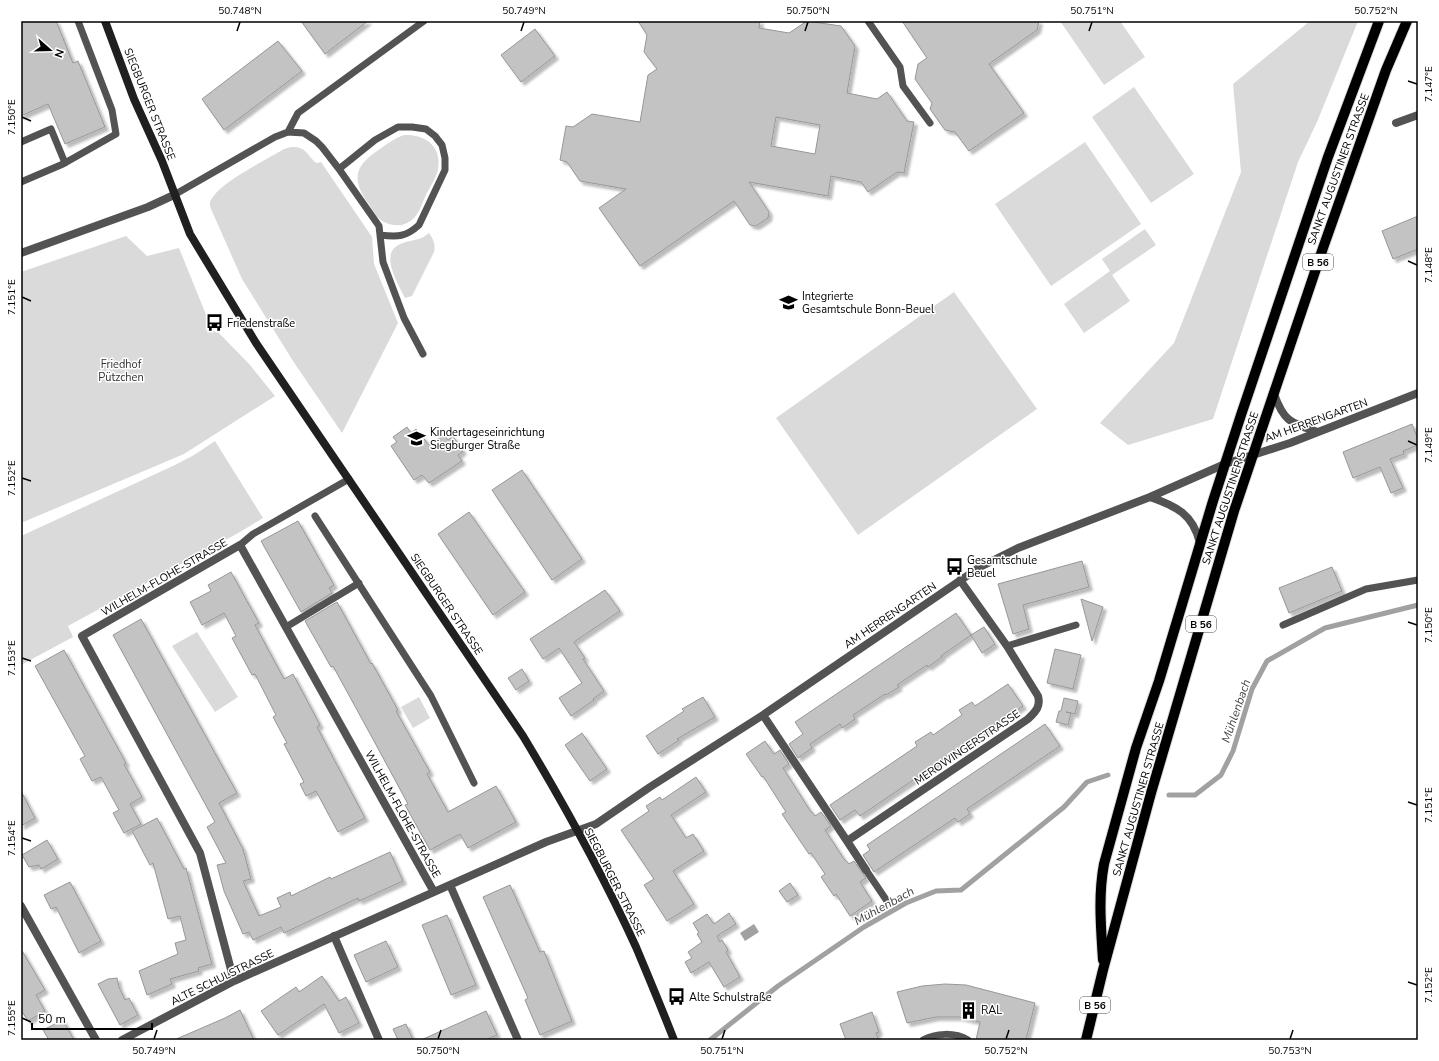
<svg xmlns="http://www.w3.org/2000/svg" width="1439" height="1061" font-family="'Nunito Sans',sans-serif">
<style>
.green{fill:#dadada}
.water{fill:#a1a1a1}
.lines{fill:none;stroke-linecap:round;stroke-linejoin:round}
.stream{stroke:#a1a1a1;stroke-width:5}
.building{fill:#c3c3c3;stroke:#979797;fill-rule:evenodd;filter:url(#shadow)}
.primary-casing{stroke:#dbdbdb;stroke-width:12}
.lane{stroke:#535353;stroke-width:7}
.street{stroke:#535353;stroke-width:8}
.secondary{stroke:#202020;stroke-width:8}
.primary{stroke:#000;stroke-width:10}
.ticks{fill:none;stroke:#000;stroke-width:1.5}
.labels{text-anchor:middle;stroke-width:3;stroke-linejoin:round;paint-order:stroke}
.shield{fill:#fff;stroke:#4c4c4c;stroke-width:1}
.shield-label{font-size:10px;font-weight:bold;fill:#000}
.street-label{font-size:11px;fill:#000;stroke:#fff}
.poi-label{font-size:11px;fill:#000;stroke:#fff;text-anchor:start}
.park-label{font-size:11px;fill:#313131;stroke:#fff}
.water-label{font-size:12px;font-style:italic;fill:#424242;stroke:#fff}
.neatline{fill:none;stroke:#000;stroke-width:1.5}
.ticks-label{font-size:10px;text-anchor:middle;fill:#000}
</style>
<defs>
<filter id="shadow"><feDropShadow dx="3.5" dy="3.5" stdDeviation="1" flood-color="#0004"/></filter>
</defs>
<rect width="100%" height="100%" fill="#fff"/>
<path class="green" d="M1060 21H1120L1145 57 1104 85Z
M1310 21H1358L1317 122 1298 162 1213 419 1128 445 1100 423 1174 343 1241 172 1233 84Z
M1134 87 1194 174 1151 203 1092 117Z
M404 135C425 134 442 146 438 169 436 179 429 188 425 197 422 204 419 213 414 218 407 225 398 227 389 224 378 221 374 212 368 203 350 177 356 165 380 149 388 143 395 138 404 135Z
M1085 142 1141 224 1051 286 995 204Z
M291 147C305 146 306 153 315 162L317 163 321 162 372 237 374 264 398 323 342 433 293 361 242 279 211 209C210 206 209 203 211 200 219 183 266 160 284 149Z
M1145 229 1156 245 1112 275 1130 301 1084 333 1064 304 1110 271 1102 259Z
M429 233C433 239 436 244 434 252L412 296 405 298C398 283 377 251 403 243 413 239 420 241 429 233Z
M126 236 147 256 179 248 209 322 215 332 217 331 250 365 275 396 184 454 21 523V272Z
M954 292 1037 409 858 535 776 418Z
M215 441 263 518 240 532 68 626 73 637 21 665V536L175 465 194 455Z
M197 632 238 697 215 712 172 646Z
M419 697 430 718 413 728 401 707Z"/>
<path class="water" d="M754 924 759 932 745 941 740 933Z"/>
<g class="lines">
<path class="stream" d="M1169 795H1195L1221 775 1233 751 1252 689 1267 661 1325 628 1418 605
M710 1040 778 986 864 927 906 903 936 891 961 890 1064 807 1087 782 1108 775"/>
</g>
<path class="building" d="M21 21H56L73 63 78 61 105 127 65 144 48 104 21 116Z
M301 21H368L325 54Z
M638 21H760L759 28 789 33 807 21 841 26 855 46 847 93 877 99 887 92 907 121 914 122 904 173 897 172 868 192 861 182 831 176 828 196 749 182 769 212 768 218 756 226 750 225 734 201 640 266 599 208 626 189 580 181 567 162 560 160 566 126 573 127 592 114 640 122 648 75 657 69 644 52 647 35ZM776 117 820 125 815 154 771 146Z
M902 21H1039L1037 30 989 64 1024 113 969 151 955 132 945 130 930 109 932 103 915 79 918 64 927 58Z
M535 29 555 56 521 82 501 55Z
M278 41 302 71 224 130 202 99Z
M1418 216V249L1393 259 1382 231Z
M1412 424 1418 439V445L1403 451 1404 454 1390 459 1403 488 1391 493 1380 467 1353 478 1343 452Z
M407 427 411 433 416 429 429 445 444 435 448 440 453 436 463 451 458 455 462 461 429 483 422 475 414 480 391 446 397 442 393 437Z
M522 470 582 559 552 580 492 490Z
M469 512 525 592 493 615 438 534Z
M298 521 334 585 329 588 332 593 301 612 261 541Z
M1082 561 1089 587 1023 605 1029 629 1013 634 998 584Z
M1332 567 1342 591 1289 613 1279 588Z
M231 572 259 623 255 625 284 679 293 674 320 725 317 727 365 818 338 832 316 791 306 796 300 784 304 782 284 744 287 743 273 717 276 715 255 674 252 675 232 638 236 636 224 613 202 625 190 602 211 591 208 585Z
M605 590 620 611 574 642 585 658 583 659 604 691 593 699 594 700 571 716 559 698 582 683 559 648 543 659 530 639Z
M1081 599 1103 607 1092 641Z
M337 602 371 664 372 663 398 710 396 711 430 772 427 774 448 812 496 786 516 822 468 848 460 834 430 850 405 805 408 804 374 741 333 666 331 667 305 621Z
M956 613 971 635 941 656 942 657 928 667 927 665 897 685 899 687 886 695 885 694 853 715 855 719 842 728 840 724 810 744 812 748 798 758 789 744 803 734 795 722Z
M141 619 237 793 219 803 243 849 251 879 243 881 259 916 281 907 277 898 290 892 291 896 330 877 331 879 390 852 403 881 359 901 358 898 284 933 281 927 253 940 249 932 243 934 224 891 217 865 226 863 207 827 215 822 113 635Z
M984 627 995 644 982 653 971 635Z
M1055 649 1081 655 1073 689 1047 683Z
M64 650 126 763 124 764 142 797 130 804 141 824 124 833 113 813 119 810 101 777 92 781 80 759 85 756 35 666Z
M522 669 529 681 516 690 508 678Z
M1008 684 1023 706 860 816 855 810 840 820 830 805 917 746 915 742 931 732 933 735 962 715 959 710 972 702 975 706Z
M703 697 715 717 677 739 679 740 658 754 646 736 684 711 682 709Z
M1064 698 1078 701 1075 714 1066 712 1071 713 1068 725 1056 722 1059 711H1061Z
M1045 724 1060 746 967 809 970 814 958 822 955 818 874 872 863 855 870 850 867 845Z
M582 733 607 769 590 781 565 745Z
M765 741 774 754 780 750 789 764 783 768 811 812H812L815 816 821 812 831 826 825 830 844 859 849 864 854 861 866 878 860 882 872 901 850 916 836 894 834 896 821 877 825 874 811 853 809 854 782 814 786 812 763 776 762 777 746 754Z
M696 777 706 792 671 815 686 838 693 834 704 851 673 871 694 904 667 921 644 885 654 879 621 830 649 811 646 806 660 797 662 800Z
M21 791 35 818 21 826Z
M157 818 184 869 186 868 212 964 198 968 199 971 170 979 172 984 147 995 139 971 178 954 175 943 186 940 180 916 168 919 153 863 150 865 132 831Z
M47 840 58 859 41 869 39 865 29 867 22 855Z
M70 882 101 941 79 953 56 907 51 909 44 895Z
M790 883 798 895 787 902 779 891Z
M510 885 540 952 544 951 572 1021 540 1035 525 1000 528 998 483 897Z
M729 913 736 924 717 936 720 942 722 940 728 950 726 952 740 977 724 987 709 962 691 973 685 962 692 958 688 952 702 942 697 934 699 933 693 923 707 914 714 924Z
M447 915 476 985 451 995 422 925Z
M386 941 398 967 366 982 354 955Z
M21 949 45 990 36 995 45 1011 28 1021 21 1010Z
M322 976 339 1001 346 997 359 1023 339 1033 324 1004 278 1035 261 1011 296 987 299 992Z
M117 978 119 987 125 1000 129 998 138 1015 120 1025 98 984 108 979Z
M945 984 966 985 1035 1003 1026 1040H976L980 1022 959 1017H936L907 1023 897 992 922 986Z
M240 1010 254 1040H174L225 1018Z
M486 1011 497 1035 485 1040H421Z
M872 1012 879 1032 876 1033 879 1040H846L840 1024Z
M63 1020 74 1040H49L43 1030Z
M406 1024 413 1040H398L393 1029Z"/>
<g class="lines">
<defs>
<path id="primary" d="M1103 960C1101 928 1098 896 1104 864L1136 748 1159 681 1213 501 1241 415 1328 157 1379 21
M1086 1040 1103 970 1151 793 1234 511 1323 248 1386 70 1407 21"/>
</defs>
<use href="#primary" class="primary-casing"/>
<path class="lane" d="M868 21 900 67 903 86 930 123
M288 132 298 113 424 21
M21 142 51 129 65 163
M339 169 375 140 398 127H412L426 129 435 136 442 145 445 158V170L419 225C406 237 398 237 380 235
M21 182 63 164 116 134 112 110 78 21
M174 195 275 137 288 132 304 133 316 141 322 147 339 169 379 226 383 262 404 318 423 354
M315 516 431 696 474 783
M240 545 253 534 349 479
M1283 625 1366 589 1418 580
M286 627 359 583
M1007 646 1076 625
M866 870 889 904
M923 1040C935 1033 955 1032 968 1040"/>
<path class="street" d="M1396 123 1418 115
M21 253 148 207 174 195
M1274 394C1284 422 1291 423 1318 432
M1150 497C1176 506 1193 514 1200 543
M763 715 847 841
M866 870 847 841 1028 719C1035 712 1041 707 1038 696L1007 646 960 580
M450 885 518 1040
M21 906 96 1040
M334 936 379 1040
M234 981 200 853 82 636 240 545 434 892
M122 1040 234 981 546 842 596 824 650 787 763 715 980 567 1018 548 1150 497 1225 464 1290 443 1418 393"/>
<path class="secondary" d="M105 21 134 99 162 161 190 234 256 343 523 736C564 804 603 875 636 947 649 978 662 1009 674 1040"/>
<use href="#primary" class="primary"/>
</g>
<path class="ticks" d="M237 31 240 22M521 31 524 22M805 31 808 22M1089 31 1092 22M1373 31 1376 22M1408 81 1417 84M22 117 31 121M1408 261 1417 265M22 297 31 301M1408 441 1417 445M22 478 31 481M1408 622 1417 625M22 658 31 661M1408 802 1417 805M22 838 31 841M1408 982 1417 985M22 1018 31 1022M154 1039 157 1030M438 1039 441 1030M722 1039 725 1030M1006 1039 1009 1030M1290 1039 1293 1030"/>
<defs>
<symbol id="school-bare" viewBox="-9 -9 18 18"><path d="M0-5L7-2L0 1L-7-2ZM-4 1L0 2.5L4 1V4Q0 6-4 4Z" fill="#000" stroke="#fff" stroke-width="2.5" paint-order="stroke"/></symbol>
<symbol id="bus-bare" viewBox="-9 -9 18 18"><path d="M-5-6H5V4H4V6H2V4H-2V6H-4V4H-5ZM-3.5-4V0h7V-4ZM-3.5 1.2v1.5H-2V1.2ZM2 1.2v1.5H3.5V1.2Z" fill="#000" stroke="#fff" stroke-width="2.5" paint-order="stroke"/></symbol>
<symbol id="building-bare" viewBox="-9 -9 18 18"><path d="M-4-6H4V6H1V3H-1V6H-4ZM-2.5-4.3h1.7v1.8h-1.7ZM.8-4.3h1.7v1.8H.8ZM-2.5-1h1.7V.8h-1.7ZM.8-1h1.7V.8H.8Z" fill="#000" stroke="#fff" stroke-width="2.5" paint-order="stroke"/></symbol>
</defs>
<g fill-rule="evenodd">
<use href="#school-bare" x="776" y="290" width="25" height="25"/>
<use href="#bus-bare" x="202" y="310" width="25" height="25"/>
<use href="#school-bare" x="404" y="426" width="25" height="25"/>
<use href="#bus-bare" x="942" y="554" width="25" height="25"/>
<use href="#bus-bare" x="664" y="984" width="25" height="25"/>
<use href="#building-bare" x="956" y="998" width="25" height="25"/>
</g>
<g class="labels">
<g class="shield">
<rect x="1303" y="254" width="30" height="16" rx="3"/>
<rect x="1186" y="616" width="30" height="16" rx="3"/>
<rect x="1080" y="997" width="30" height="16" rx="3"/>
</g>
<g class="shield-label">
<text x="1318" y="266">B 56</text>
<text x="1201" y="628">B 56</text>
<text x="1095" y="1009">B 56</text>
</g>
<g class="street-label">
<text transform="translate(150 104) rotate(68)" y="4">SIEGBURGER STRASSE</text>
<text transform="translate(1338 169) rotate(-70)" y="4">SANKT AUGUSTINER STRASSE</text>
<text transform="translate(1316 420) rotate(-20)" y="4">AM HERRENGARTEN</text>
<text transform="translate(1230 488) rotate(-72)" y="4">SANKT AUGUSTINER STRASSE</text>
<text transform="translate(164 577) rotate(-30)" y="4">WILHELM-FLOHE-STRASSE</text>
<text transform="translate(447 604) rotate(56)" y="4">SIEGBURGER STRASSE</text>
<text transform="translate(890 615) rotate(-34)" y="4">AM HERRENGARTEN</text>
<text transform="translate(967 747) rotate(-34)" y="4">MEROWINGERSTRASSE</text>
<text transform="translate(1138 799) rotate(-74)" y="4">SANKT AUGUSTINER STRASSE</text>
<text transform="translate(403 814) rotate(61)" y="4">WILHELM-FLOHE-STRASSE</text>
<text transform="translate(615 882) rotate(63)" y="4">SIEGBURGER STRASSE</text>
<text transform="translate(222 977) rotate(-26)" y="4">ALTE SCHULSTRASSE</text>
</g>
<g class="poi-label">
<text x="802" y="300">Integrierte<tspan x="802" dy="13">Gesamtschule Bonn-Beuel</tspan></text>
<text x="227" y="327">Friedenstraße</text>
<text x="430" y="436">Kindertageseinrichtung<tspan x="430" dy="13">Siegburger Straße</tspan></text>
<text x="967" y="564">Gesamtschule<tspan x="967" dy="13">Beuel</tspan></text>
<text x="689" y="1001">Alte Schulstraße</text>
<text x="981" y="1014">RAL</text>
</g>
<g class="park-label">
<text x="121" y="368">Friedhof<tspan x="121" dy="13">Pützchen</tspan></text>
</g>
<g class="water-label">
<text transform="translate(1236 711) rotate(-71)" y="4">Mühlenbach</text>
<text transform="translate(884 906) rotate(-29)" y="4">Mühlenbach</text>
</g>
</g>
<rect width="1439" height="1061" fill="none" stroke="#ffffff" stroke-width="44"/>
<g transform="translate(50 50) rotate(110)" stroke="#ffffff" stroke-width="3" paint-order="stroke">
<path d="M0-3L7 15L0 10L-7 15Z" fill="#000000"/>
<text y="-6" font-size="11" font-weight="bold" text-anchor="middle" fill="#000000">N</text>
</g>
<path d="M32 1023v6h120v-6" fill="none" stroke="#000000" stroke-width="2"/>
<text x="38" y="1023" font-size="12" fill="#000000" stroke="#ffffff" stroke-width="3" paint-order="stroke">50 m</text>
<rect x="22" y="22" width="1395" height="1017" class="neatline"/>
<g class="ticks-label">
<text x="240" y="14">50.748°N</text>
<text x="524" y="14">50.749°N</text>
<text x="808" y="14">50.750°N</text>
<text x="1092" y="14">50.751°N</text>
<text x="1376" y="14">50.752°N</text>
<text transform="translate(1428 84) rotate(-90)" y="4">7.147°E</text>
<text transform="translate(11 117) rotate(-90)" y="4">7.150°E</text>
<text transform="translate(1428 265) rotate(-90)" y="4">7.148°E</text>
<text transform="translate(11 297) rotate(-90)" y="4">7.151°E</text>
<text transform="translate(1428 445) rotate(-90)" y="4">7.149°E</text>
<text transform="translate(11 478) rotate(-90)" y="4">7.152°E</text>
<text transform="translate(1428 625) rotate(-90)" y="4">7.150°E</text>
<text transform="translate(11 658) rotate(-90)" y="4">7.153°E</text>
<text transform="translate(1428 805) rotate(-90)" y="4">7.151°E</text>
<text transform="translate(11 838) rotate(-90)" y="4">7.154°E</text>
<text transform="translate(1428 985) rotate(-90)" y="4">7.152°E</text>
<text transform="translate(11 1018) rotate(-90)" y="4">7.155°E</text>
<text x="154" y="1054">50.749°N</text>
<text x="438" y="1054">50.750°N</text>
<text x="722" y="1054">50.751°N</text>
<text x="1006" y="1054">50.752°N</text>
<text x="1290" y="1054">50.753°N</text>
</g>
</svg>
